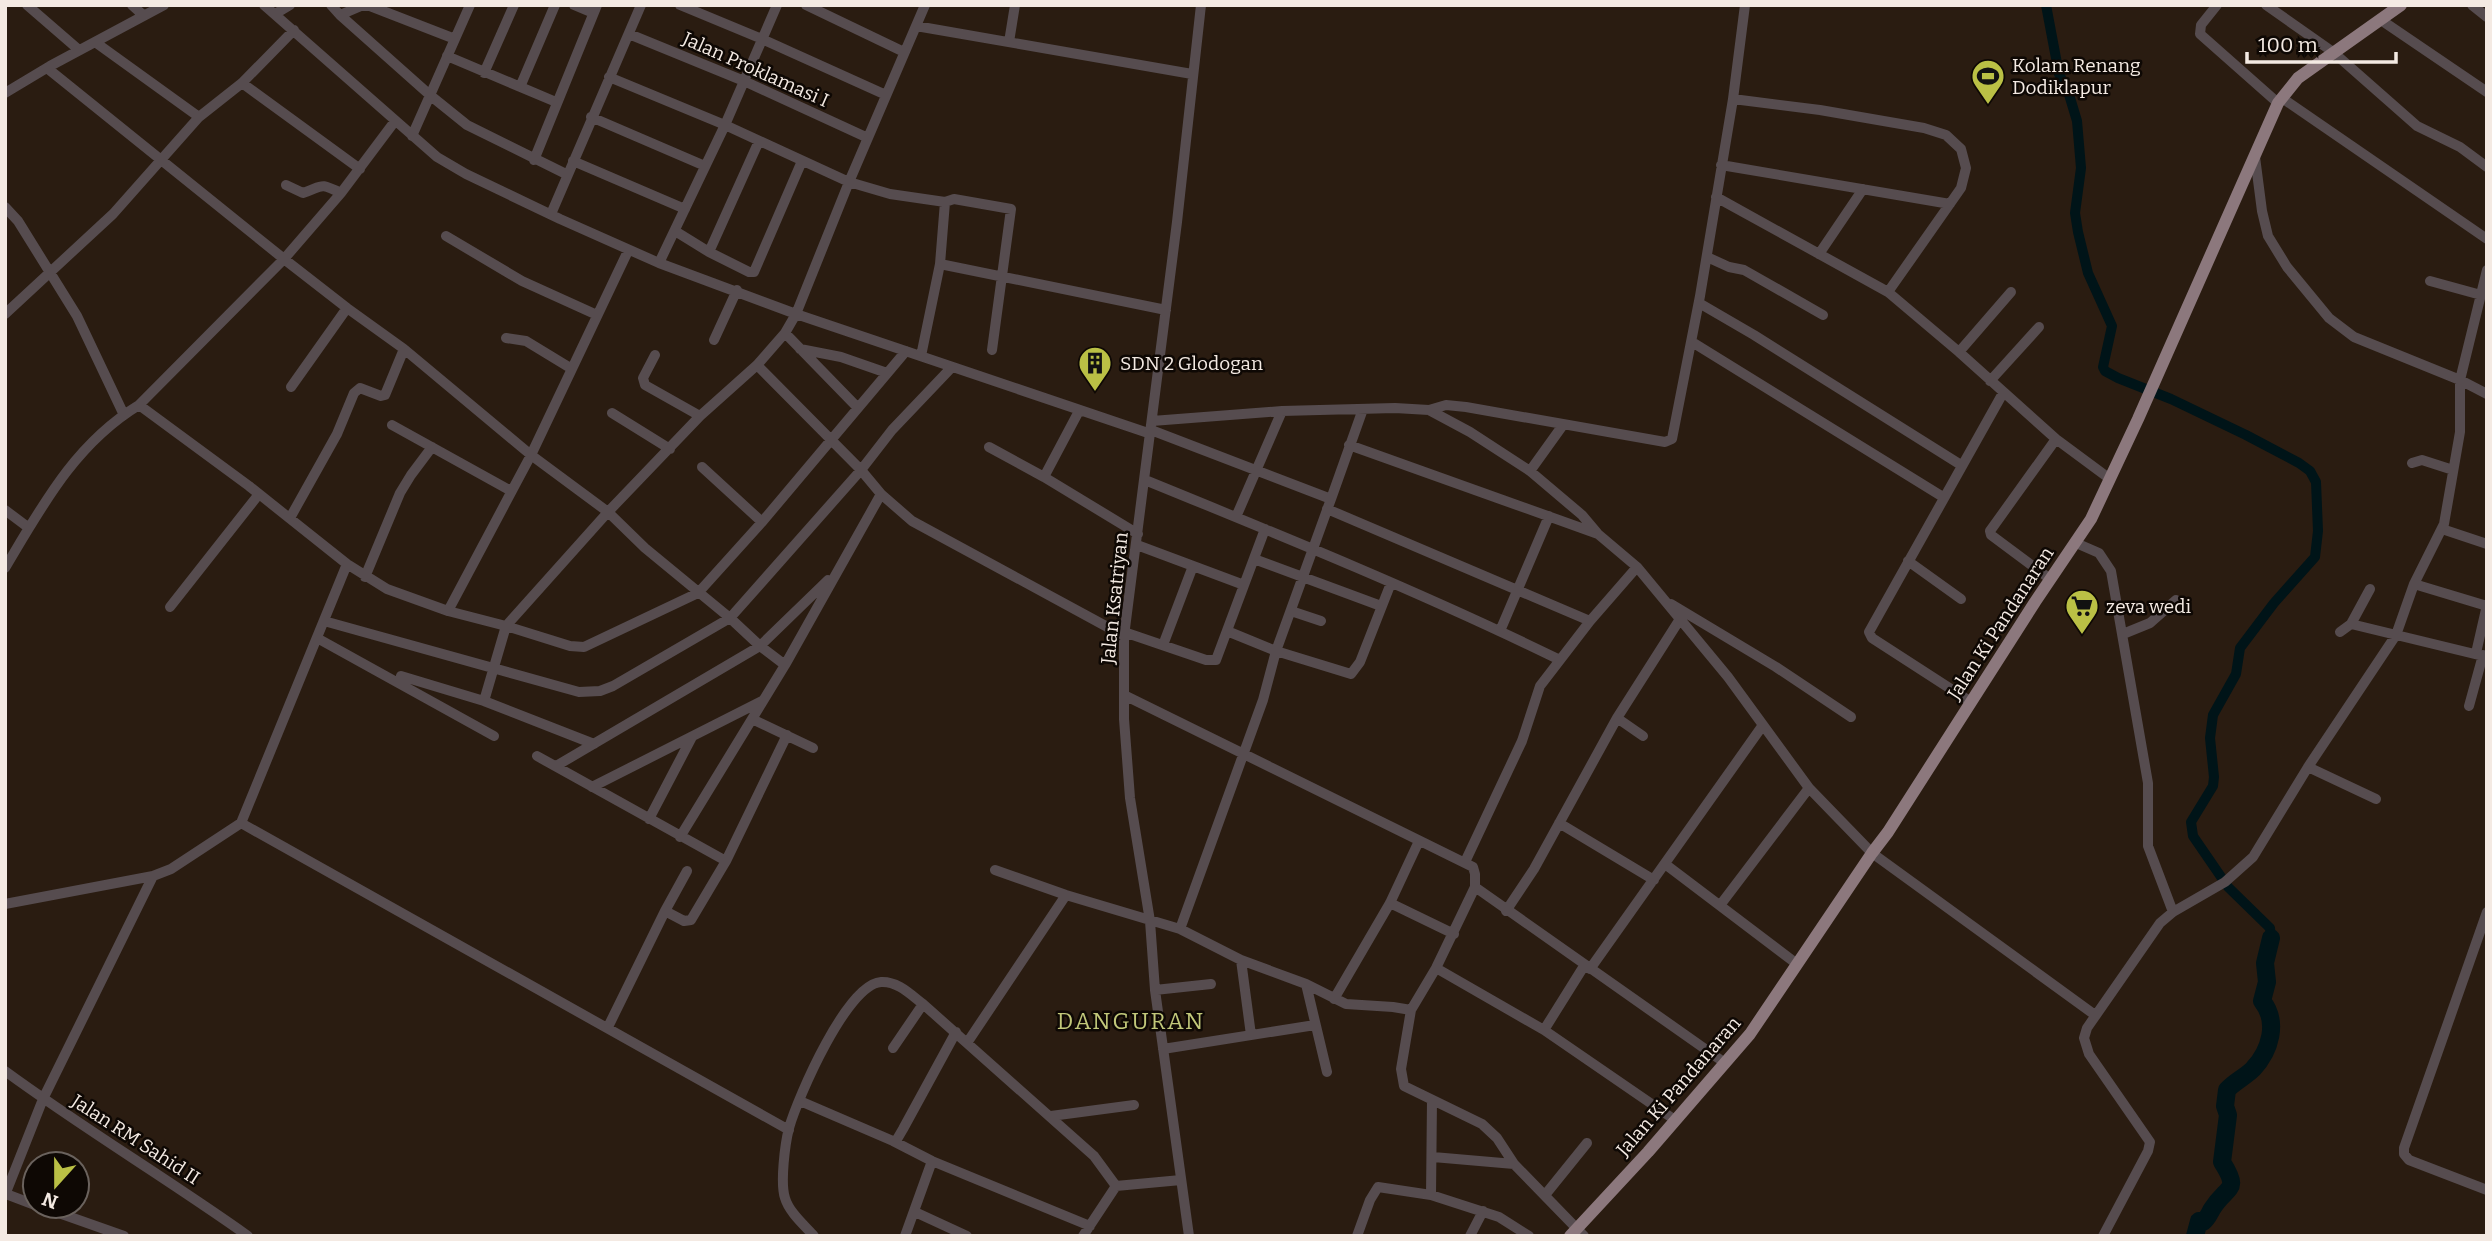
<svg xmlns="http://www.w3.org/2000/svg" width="2492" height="1241" font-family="Bitter,serif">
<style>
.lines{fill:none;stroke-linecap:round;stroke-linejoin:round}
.canal{stroke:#001418;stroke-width:10}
.river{stroke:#001418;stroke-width:18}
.minor{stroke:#564c4f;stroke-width:10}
.major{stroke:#8c787d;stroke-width:12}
.labels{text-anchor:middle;stroke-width:5;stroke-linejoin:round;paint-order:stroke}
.poi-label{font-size:19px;fill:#f4eae3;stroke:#0e0804;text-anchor:start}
.street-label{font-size:19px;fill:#f4eae3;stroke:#0e0804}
.quarter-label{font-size:23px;letter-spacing:2px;fill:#c2c87a;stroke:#0e0804}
</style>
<rect width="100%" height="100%" fill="#2a1c11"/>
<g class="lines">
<path class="canal" d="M2046 5 2059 74 2068 91 2077 121 2081 168 2075 213 2078 232 2088 273 2112 326 2103 367 2105 371 2118 378 2171 399 2246 435 2299 463 2310 471 2316 482 2318 531 2315 557 2274 603 2240 648 2236 674 2213 715 2210 738 2214 777 2213 786 2191 822 2193 836 2228 887 2270 928 2271 938"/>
<path class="river" d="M2195 1236 2199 1221 2203 1222C2208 1218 2209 1214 2212 1209 2227 1185 2241 1192 2222 1162L2228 1115 2225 1106 2227 1090C2234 1082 2245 1077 2253 1069 2270 1051 2279 1022 2262 1001L2267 982 2265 963 2271 938"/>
<path class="minor" d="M27 5 79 50
M132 5 143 15
M264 5 437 157 466 174 560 219 659 263 796 314 1151 434
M331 5 340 15 431 96 467 125 566 174
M574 5 593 13
M680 5 762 39 886 95
M806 5 904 52
M2217 5 2201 25 2200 34 2278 103
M2266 5 2333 52 2417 126 2460 147 2487 167
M2472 5 2487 17
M275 14 290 5
M340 15 361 6H370L455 39
M2381 20 2487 92
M916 26 1192 74
M629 34 744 81 868 138
M95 42 199 117
M1009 42 1015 5
M447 56 556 102
M47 68 284 259 347 308 404 349 531 455 608 512 645 548 730 618 760 646 785 665
M484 73 514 5
M609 77 725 125 849 182 890 194 945 202
M242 83 360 169
M520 87 555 5
M5 93 50 66 164 5
M2282 98 2487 239
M1733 99 1820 110 1924 128 1946 135 1961 149 1966 168 1961 188 1888 292 1959 352 2056 439 2110 479
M591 117 705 166
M412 136 470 5
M2255 157 2262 211 2268 236 2287 267 2329 318 2354 337 2460 380 2487 394
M534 160 597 5
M573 161 685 209
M1721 165 1950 204
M286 185 303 193C324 186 318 182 341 193
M1716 197 1888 292
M5 207 18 221 77 316 124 415
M551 214 641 5
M675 231 709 252 749 272H754L802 161
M446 236 522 281 597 315
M709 252 759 141
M1819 254 1863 189
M1707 257 1729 267 1744 270 1823 315
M659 263 725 125 777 5
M940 264 1166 310
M2430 281 2481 295
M1699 303 1754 335 1961 465
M5 314 113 214 199 117 242 83 294 30
M785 333 857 407
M506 338 526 341 572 369
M714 340 737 290
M1692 342 1943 497
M800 349 841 357 887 373
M1959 352 2011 292
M655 355 643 378 645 385 700 416
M921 356 940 264 945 202 954 199 1011 209 992 350
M757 365 861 470 881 494 912 521 1124 636
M1990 381 2039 327
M291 387 347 308
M139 405 284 259 341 193 395 121
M1429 410 1446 405 1466 407 1665 442 1672 439 1700 296 1733 99 1745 5
M612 413 670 449
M1152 421 1282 411 1395 408 1429 410 1470 432 1530 471 1582 515 1598 534 1637 567 1728 677 1809 788 1872 853 2095 1015
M392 425 511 491
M1151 430 1331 499 1276 651 1263 700 1180 929
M1349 445 1598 534
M989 447 1044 477 1138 534
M2412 463 2422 460 2453 470
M702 467 762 522
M1530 471 1563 425
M1044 477 1079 411
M1145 480C1285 537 1425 594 1560 660
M1331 499 1363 409
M1327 509 1590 621
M5 510 29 528
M1236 517 1282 411
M290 518 337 434 354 393 360 388 381 396 385 395 404 349
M2442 529 2487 544
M2076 543 2099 553 2111 571 2148 783V846L2173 912
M1137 545 1244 585
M1254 559 1381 606
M1908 561 1961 599
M5 568C42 506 75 444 139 405L249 486 347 564 387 589 448 611 506 626 570 646 584 647 698 593 762 522 906 351
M365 577 400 493 411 475 432 447
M2050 579 1991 535 1990 531 2056 439
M2414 584 2487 606
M1671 604 1776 667 1851 717
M170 607 259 494
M448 611 531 455 628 251
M1291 611 1321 621
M324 621 579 692 600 691 613 686 730 618 861 470 892 430 952 367
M2351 624 2370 589
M1227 631 1276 651 1351 674 1360 662 1391 583
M1500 631 1549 516
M1124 632 1206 660H1216L1265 529
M2340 632 2351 624 2487 657
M2123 634 2150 623 2176 600
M317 638 494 736
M1163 645 1193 566
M2476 653 2487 605
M401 676 484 701 594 744
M1124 695 1473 867 1475 874V887L1436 968 1411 1010
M484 701 506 626 608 512 700 416 757 365 785 333 796 314 849 182 925 5
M1971 702 1872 638 1869 632 2003 393
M2469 706 2483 655
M1617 718 1643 736
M752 719 813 748
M537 756 726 861
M556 766 760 646 828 580
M2308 767 2376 799
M592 787 762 701
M649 819 692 737
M241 823 789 1130
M1559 823 1654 880
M680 837 785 665 881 494
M1465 862 1522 741 1540 686 1590 621 1637 567
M1665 864 1797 964
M995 870 1066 895 1180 929 1241 960 1306 984 1346 1004 1393 1007 1411 1010 1401 1069 1404 1086 1482 1124 1497 1138 1514 1164 1584 1236
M1475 887 1725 1063
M1390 903 1454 934
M5 904 153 876 171 869 241 823 347 564
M1721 904 1809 788
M665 911 684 921 691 920 726 861 787 735
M1506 911 1534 869 1617 718 1680 619
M2487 912 2404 1148V1154L2409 1160 2487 1190
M1241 960 1251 1035
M1436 968 1544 1030 1675 1120
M1590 969 1763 725
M1306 984 1327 1072
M1155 990 1211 984
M1334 999 1390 903 1419 841
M608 1027 665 911 687 871
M1544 1030 1584 966
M967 1043 1066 895
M893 1048 923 1004
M1163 1049 1315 1025
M5 1071C84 1129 168 1179 248 1236
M1432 1100 1431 1195 1499 1217 1529 1236
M800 1101 893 1141 932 1161 1090 1226
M1051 1116 1134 1105
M893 1141H896L903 1129 956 1032
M1433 1157 1514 1164
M1116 1186 1181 1180
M6 1194 35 1205
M5 1195 43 1099 153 876
M1545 1195 1587 1143
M39 1206 124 1236
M915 1212 967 1236
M814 1236C804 1225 789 1212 785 1198 780 1183 785 1144 789 1128 798 1097 847 984 881 982 898 981 911 995 923 1004L1094 1156 1116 1186 1083 1236
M905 1236 932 1161
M1189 1236 1155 990 1150 921 1130 798 1124 719V636L1177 222 1201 5
M1357 1236 1370 1200 1378 1187 1431 1195
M1470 1236 1483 1211
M2103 1236 2148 1151 2150 1142 2089 1054 2084 1038 2087 1028 2160 923 2173 912 2225 882 2253 857 2308 767 2396 635 2414 584 2444 524 2460 432V380L2487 270"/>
<path class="major" d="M1570 1236 1648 1152 1750 1034 1872 853 1888 832 2035 602 2091 519 2138 419 2278 103 2298 78 2401 5"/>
</g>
<defs>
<symbol id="stadium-pin" viewBox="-11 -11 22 30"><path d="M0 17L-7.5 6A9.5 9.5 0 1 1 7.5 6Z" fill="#bac045" stroke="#0e0804"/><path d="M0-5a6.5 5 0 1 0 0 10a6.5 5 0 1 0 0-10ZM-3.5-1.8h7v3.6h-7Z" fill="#111"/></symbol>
<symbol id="building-pin" viewBox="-11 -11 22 30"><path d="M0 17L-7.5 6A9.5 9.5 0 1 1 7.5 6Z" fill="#bac045" stroke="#0e0804"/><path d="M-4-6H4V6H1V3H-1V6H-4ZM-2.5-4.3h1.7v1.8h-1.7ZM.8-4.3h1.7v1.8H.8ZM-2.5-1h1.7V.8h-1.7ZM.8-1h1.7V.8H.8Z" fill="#111"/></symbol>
<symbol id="supermarket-pin" viewBox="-11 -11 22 30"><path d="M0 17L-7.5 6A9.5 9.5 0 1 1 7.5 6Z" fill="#bac045" stroke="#0e0804"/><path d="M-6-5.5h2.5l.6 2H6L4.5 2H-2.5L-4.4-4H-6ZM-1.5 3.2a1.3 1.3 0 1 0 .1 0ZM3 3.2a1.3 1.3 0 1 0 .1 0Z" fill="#111"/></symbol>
</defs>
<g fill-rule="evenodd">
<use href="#stadium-pin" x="1969" y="57" width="38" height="52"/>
<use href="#building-pin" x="1076" y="344" width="38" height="52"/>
<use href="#supermarket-pin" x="2063" y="587" width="38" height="52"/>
</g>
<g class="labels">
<g class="poi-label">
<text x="2012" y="72">Kolam Renang<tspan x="2012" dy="22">Dodiklapur</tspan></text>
<text x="1120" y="370">SDN 2 Glodogan</text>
<text x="2106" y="613">zeva wedi</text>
</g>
<g class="street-label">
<text transform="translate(756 69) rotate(24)" y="7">Jalan Proklamasi I</text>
<text transform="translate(1114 598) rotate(-84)" y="7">Jalan Ksatriyan</text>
<text transform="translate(2000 623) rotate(-57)" y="7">Jalan Ki Pandanaran</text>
<text transform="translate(1678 1086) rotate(-49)" y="7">Jalan Ki Pandanaran</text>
<text transform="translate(136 1139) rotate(33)" y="7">Jalan RM Sahid II</text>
</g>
<g class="quarter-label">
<text x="1131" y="1029">DANGURAN</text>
</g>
</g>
<rect width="2492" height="1241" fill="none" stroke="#f4eae3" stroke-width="14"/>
<g transform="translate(56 1185) rotate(201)"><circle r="33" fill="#0e0804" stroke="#6a625d" stroke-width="2"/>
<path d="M0-5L12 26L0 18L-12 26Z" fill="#bac045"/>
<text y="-10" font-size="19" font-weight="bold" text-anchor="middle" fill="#f4eae3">N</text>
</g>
<path d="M2247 52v10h149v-10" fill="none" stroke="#f4eae3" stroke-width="3.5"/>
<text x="2258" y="52" font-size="21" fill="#f4eae3" stroke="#0e0804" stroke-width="5" paint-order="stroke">100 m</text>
</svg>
